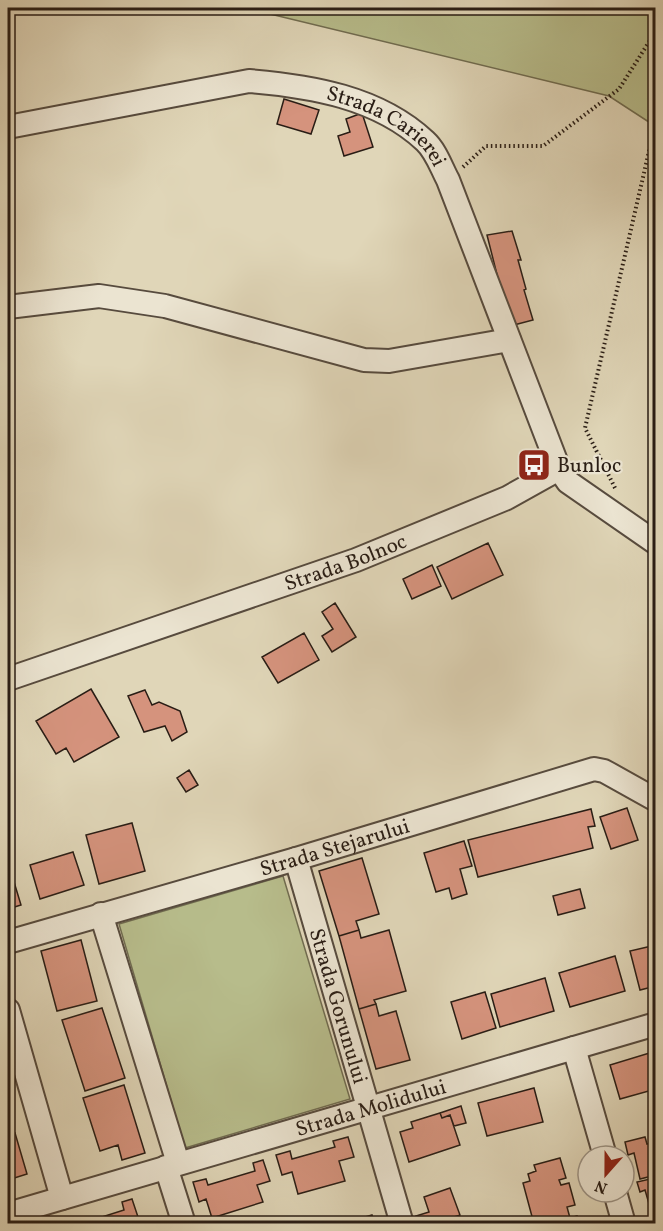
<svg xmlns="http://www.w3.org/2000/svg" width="663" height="1231" font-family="Vollkorn,serif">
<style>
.green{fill:#b7bc8b;stroke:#706c50;stroke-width:1.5}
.building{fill:#d5937d;stroke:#291d15;stroke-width:1.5}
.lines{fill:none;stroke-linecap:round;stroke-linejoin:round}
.minor-casing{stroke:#574b3e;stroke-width:26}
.path{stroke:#291d15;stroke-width:4;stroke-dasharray:1.5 3;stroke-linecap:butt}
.minor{stroke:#ebe4d1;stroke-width:22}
.labels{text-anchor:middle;stroke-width:4.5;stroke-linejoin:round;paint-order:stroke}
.street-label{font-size:21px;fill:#291d15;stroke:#ebe4d1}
.poi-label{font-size:21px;fill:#291d15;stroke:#ebe4d1;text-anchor:start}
</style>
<rect width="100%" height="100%" fill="#e0d6b8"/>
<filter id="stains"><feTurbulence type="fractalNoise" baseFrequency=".00333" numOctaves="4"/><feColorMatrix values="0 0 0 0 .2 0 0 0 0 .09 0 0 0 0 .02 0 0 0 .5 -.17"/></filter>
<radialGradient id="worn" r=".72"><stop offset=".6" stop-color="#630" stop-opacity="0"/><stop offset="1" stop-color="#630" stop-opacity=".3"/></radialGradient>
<path class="green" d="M138 8H655V126L609 96 266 13Z
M283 876 350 1099 185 1148 119 924Z"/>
<path class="building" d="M284 99 319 110 311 134 277 124Z
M362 113 373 147 344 156 338 136 350 132 346 119Z
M512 231 521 260H518L526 289 524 290 533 320 510 326 487 235Z
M488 543 503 575 452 599 437 567Z
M432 565 441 586 412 599 403 579Z
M335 603 356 637 332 652 322 636 333 629 322 612Z
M304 633 319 660 278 683 262 657Z
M91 689 119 737 74 762 66 748 56 754 36 721Z
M145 690 152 705 159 702 180 711 187 732 172 741 165 726 144 732 128 696Z
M189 770 198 785 186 792 177 778Z
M627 808 638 840 611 849 600 817Z
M591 809 595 826 588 827 593 848 478 877 468 840Z
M132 823 145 871 99 884 86 835Z
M464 841 472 866 460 869 467 894 452 899 449 888 436 892 424 853Z
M73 852 84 885 40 899 30 865Z
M362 858 379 914 356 921 359 930 339 936 319 871Z
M11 872 21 905 8 909V873Z
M580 889 585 908 558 915 553 896Z
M359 930 361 938 389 930 406 991 374 1000 376 1004 359 1009 339 936Z
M81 940 97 1001 57 1011 41 951Z
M656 945V986L640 990 630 951Z
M615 956 625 991 570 1007 559 973Z
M545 978 554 1011 500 1027 491 994Z
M485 992 496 1028 462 1039 451 1002Z
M376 1004 379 1016 396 1011 410 1060 376 1069 359 1009Z
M102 1008 125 1078 85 1091 62 1020Z
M656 1051V1089L620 1099 610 1065Z
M124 1085 145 1153 122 1160 118 1145 100 1151 83 1098Z
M534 1088 543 1122 487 1136 478 1103Z
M461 1106 466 1123 454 1126 450 1115 442 1118 440 1113Z
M440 1113 442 1118 450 1115 460 1145 409 1162 400 1132 413 1128 411 1122Z
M15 1133 27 1174 8 1180V1135Z
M348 1137 354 1157 339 1161 345 1181 298 1194 292 1172 282 1175 276 1155 290 1151 292 1159 335 1147 333 1141Z
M645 1137 647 1144 656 1142V1175L640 1179 634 1153 628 1155 625 1142Z
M560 1158 566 1178 559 1180 561 1185 569 1183 575 1205 567 1207 570 1218 577 1216 580 1224H534L523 1183 530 1181 528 1174 536 1171 534 1165Z
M263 1160 270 1181 257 1185 263 1202 212 1218 206 1199 199 1202 193 1182 206 1179 208 1185 255 1171 253 1163Z
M650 1179 652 1182 656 1181V1213L652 1214 645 1190 640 1192 637 1182Z
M450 1188 460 1215 443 1221V1224H418L416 1216 429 1212 424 1197Z
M132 1199 139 1220 127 1224H80L124 1210 122 1202Z
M372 1215 375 1224H353L352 1221Z
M49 1216 52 1224H39L37 1220Z"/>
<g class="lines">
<defs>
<g id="minor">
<path id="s1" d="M8 127 249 81C310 86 378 97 425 141 436 151 441 167 448 180L559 469 568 482 656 543"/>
<path d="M8 307 99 296 165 306 364 360 389 361 509 340"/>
<path id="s2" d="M8 679 356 560 507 498 559 469"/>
<path id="s3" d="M296 859 402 1224"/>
<path d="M101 914 178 1163"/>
<path id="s4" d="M8 942 296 859 594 769 604 771 656 800"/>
<path d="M8 1010 62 1198"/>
<path d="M574 1048 605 1156"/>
<path d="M166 1167 184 1224"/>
<path d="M615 1192 624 1224"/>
<path id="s5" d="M8 1214 656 1024"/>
</g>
</defs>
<use href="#minor" class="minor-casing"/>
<path class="path" d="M463 167 486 146H543L619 89 656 31
M615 488 585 428 656 121"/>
<use href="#minor" class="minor"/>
</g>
<defs>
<symbol id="bus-square" viewBox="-11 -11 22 22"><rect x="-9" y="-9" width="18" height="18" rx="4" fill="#8f2418" stroke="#ebe4d1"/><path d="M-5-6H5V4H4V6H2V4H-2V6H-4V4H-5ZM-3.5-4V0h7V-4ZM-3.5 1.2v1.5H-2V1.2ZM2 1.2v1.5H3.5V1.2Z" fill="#fff"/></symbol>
</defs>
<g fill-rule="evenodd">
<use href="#bus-square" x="515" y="446" width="38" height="38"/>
</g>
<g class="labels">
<g class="street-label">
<text dy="7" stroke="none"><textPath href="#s1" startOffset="394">Strada Carierei</textPath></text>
<text dy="7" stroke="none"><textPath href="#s2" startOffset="357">Strada Bolnoc</textPath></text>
<text dy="7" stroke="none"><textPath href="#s4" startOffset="340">Strada Stejarului</textPath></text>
<text dy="7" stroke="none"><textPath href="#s3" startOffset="153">Strada Gorunului</textPath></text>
<text dy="7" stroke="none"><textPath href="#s5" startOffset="378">Strada Molidului</textPath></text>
</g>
<g class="poi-label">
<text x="557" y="472">Bunloc</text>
</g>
</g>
<rect width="663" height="1231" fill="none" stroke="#e0d6b8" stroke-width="30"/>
<rect x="9" y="9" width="645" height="1213" fill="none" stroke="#291d15" stroke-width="3"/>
<rect x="15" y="15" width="633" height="1201" fill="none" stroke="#291d15" stroke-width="1.5"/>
<g transform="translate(606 1174) rotate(201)"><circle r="28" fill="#ebe4d1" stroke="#9d9486" stroke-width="1.5"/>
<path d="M0-4.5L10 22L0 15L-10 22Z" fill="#8f2418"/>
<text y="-9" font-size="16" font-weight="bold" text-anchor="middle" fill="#291d15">N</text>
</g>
<rect width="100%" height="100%" filter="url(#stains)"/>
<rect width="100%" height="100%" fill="url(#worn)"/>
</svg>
